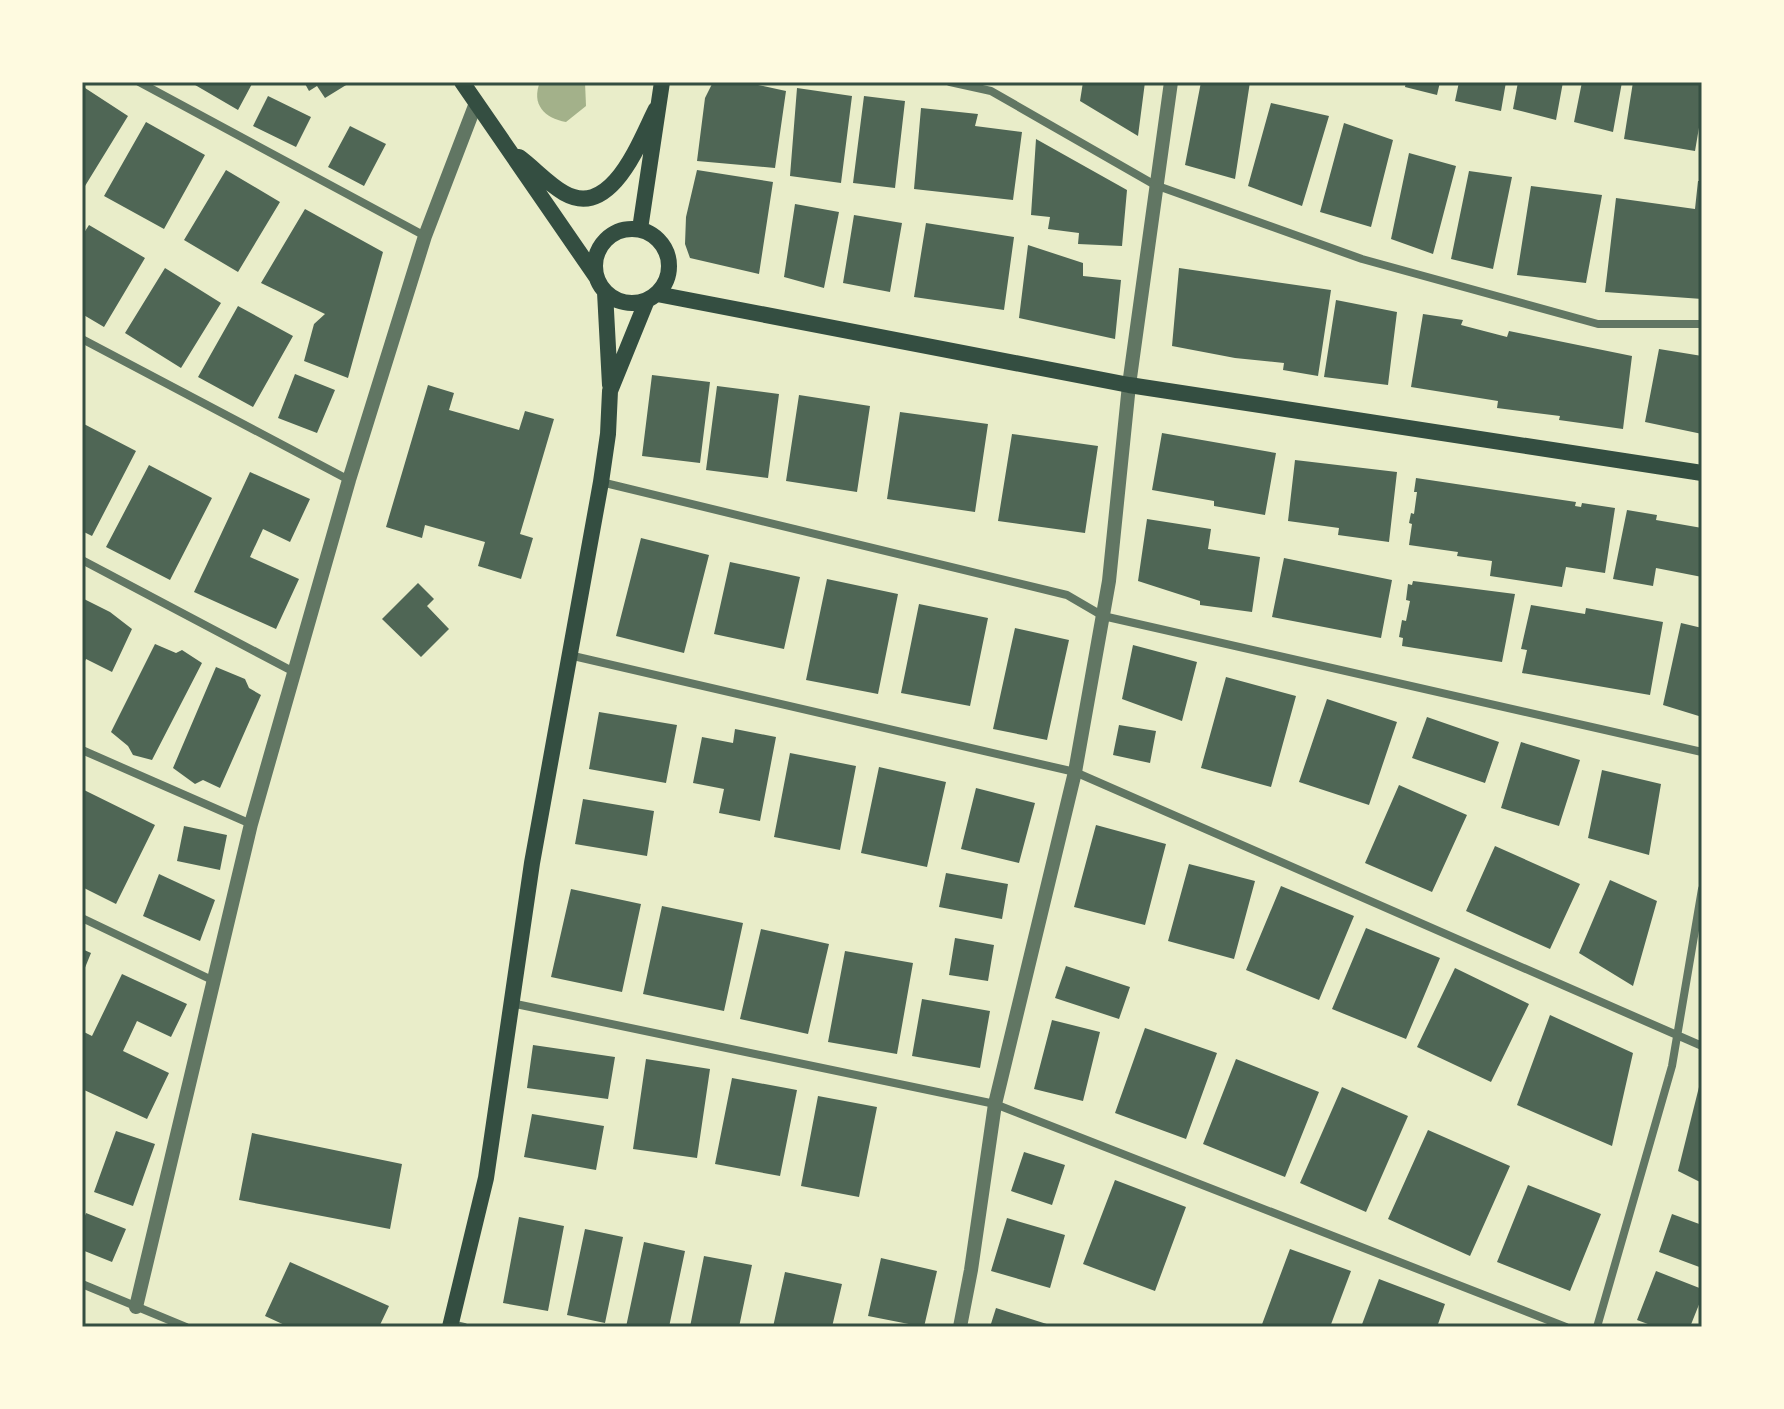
<svg xmlns="http://www.w3.org/2000/svg" width="1784" height="1409" font-family="Commissioner,sans-serif">
<style>
.water{fill:#a3b18a}
.building{fill:#4f6655}
.lines{fill:none;stroke-linecap:round;stroke-linejoin:round}
.minor{stroke:#617663;stroke-width:8}
.tertiary{stroke:#617663;stroke-width:14}
.secondary{stroke:#344e41;stroke-width:16}
.neatline{fill:none;stroke:#344e41;stroke-width:3}
</style>
<rect width="100%" height="100%" fill="#e9edc9"/>
<path class="water" d="M540 82H585L586 106 566 122C544 118 531 104 540 82Z"/>
<path class="building" d="M190 82H253L238 110Z
M304 82H351L325 98 317 86 309 91Z
M713 82H744L786 91 775 168 697 161 705 98Z
M1083 82H1145L1138 136 1080 101Z
M1201 82H1250L1235 179 1185 165Z
M1406 82H1440L1437 95 1405 87Z
M1459 82H1506L1501 111 1455 101Z
M1518 82H1563L1556 120 1513 109Z
M1582 82H1622L1613 132 1574 122Z
M1633 82H1702V110L1695 151 1624 139Z
M82 86 128 116 85 186 82 184Z
M797 88 852 96 841 183 790 176Z
M268 96 311 117 296 147 253 126Z
M864 96 905 101 895 188 853 183Z
M1271 103 1329 116 1302 206 1248 186Z
M921 108 978 114 975 126 1022 132 1013 200 914 189Z
M146 122 205 155 164 229 104 196Z
M1344 123 1393 140 1371 227 1320 212Z
M350 126 386 144 364 186 328 167Z
M1036 139 1127 190 1122 246 1078 244 1079 233 1048 229 1050 217 1031 215Z
M1409 153 1456 166 1433 254 1391 239Z
M226 170 280 202 238 272 184 240Z
M697 170 773 182 759 274 690 258 685 244 686 217Z
M1469 171 1512 177 1493 269 1451 259Z
M1698 181H1702V299L1605 292 1616 198 1695 209Z
M1531 186 1602 195 1586 283 1517 275Z
M795 204 839 212 824 288 784 277Z
M305 209 383 252 348 378 304 361 314 324 325 314 261 283Z
M854 215 902 223 890 292 843 283Z
M926 223 1014 237 1004 310 914 297Z
M89 225 145 258 104 327 82 314V236Z
M1028 245 1083 263V276L1121 280 1115 339 1019 318Z
M165 268 221 303 181 368 125 333Z
M1179 268 1331 290 1318 376 1283 370 1284 363 1235 358 1172 346Z
M1336 300 1397 312 1388 385 1324 377Z
M238 306 293 336 253 407 198 377Z
M1423 314 1463 320 1461 325 1507 337 1509 331 1632 356 1623 429 1559 420 1560 416 1497 408 1498 401 1411 387Z
M1659 349 1702 356V434L1645 422Z
M295 374 335 390 317 433 278 418Z
M652 375 710 382 700 463 642 456Z
M428 385 454 393 449 410 519 430 525 411 554 419 520 534 533 538 521 579 478 566 485 542 425 525 422 538 386 527Z
M717 386 779 394 768 478 706 470Z
M799 395 870 406 857 492 786 481Z
M900 412 988 424 975 512 887 499Z
M82 423 136 451 92 536 82 531Z
M1162 433 1276 453 1265 515 1214 506V501L1152 490Z
M1012 434 1098 446 1085 533 998 521Z
M1295 460 1397 472 1389 542 1338 535 1339 528 1288 521Z
M149 465 212 498 170 580 106 547Z
M250 472 310 499 290 542 263 529 250 557 299 579 276 629 194 592Z
M1416 478 1576 502 1575 506 1581 507 1582 503 1615 508 1605 573 1566 567 1562 587 1490 576 1492 561 1457 556 1458 552 1409 545 1412 524 1409 523 1411 513 1414 514 1417 492H1414Z
M1627 510 1657 515 1656 520 1702 528V577L1656 568 1653 586 1613 579Z
M1147 519 1211 529 1208 549 1260 557 1252 612 1200 605V601L1138 581Z
M641 538 709 555 684 653 616 636Z
M1284 558 1392 580 1381 638 1272 617Z
M730 562 800 577 784 649 714 634Z
M827 579 898 594 878 694 806 680Z
M1413 581 1515 594 1502 662 1402 646 1403 638 1399 637 1402 620 1406 621 1410 601 1406 600 1408 584 1412 585Z
M418 583 434 599 427 606 449 629 421 657 382 619Z
M82 598 110 612 132 629 112 672 86 659 82 667Z
M919 604 988 618 970 706 901 693Z
M1531 605 1585 614 1586 608 1663 622 1650 695 1522 673 1527 650 1521 649Z
M1681 623 1702 628V717L1663 705Z
M1015 628 1069 640 1047 740 993 729Z
M155 644 176 653 182 650 202 663 152 760 133 755 128 746 111 732Z
M1133 645 1197 662 1182 721 1122 699Z
M216 667 245 679 249 688 261 695 220 788 203 780 195 784 173 768Z
M1226 677 1296 696 1271 787 1201 768Z
M1327 699 1397 722 1369 805 1299 782Z
M599 712 677 725 666 783 589 769Z
M1427 717 1499 742 1485 783 1412 758Z
M1119 725 1156 731 1150 763 1113 755Z
M735 729 776 737 760 821 719 813 724 789 693 783 702 737 733 743Z
M1521 742 1580 760 1559 826 1501 808Z
M790 753 856 766 840 850 774 837Z
M879 767 946 782 927 867 861 853Z
M1602 770 1661 784 1649 855 1588 838Z
M1399 785 1467 815 1432 892 1365 863Z
M976 788 1035 803 1019 863 961 849Z
M82 789 155 825 116 904 82 887Z
M583 799 654 811 647 856 575 844Z
M1096 825 1166 844 1145 925 1074 907Z
M184 826 227 835 220 870 177 861Z
M1495 846 1580 884 1550 949 1466 911Z
M1189 864 1255 881 1234 959 1168 941Z
M946 873 1008 884 1002 919 939 907Z
M159 874 215 900 200 941 143 916Z
M1610 880 1657 901 1633 986 1579 953Z
M1281 886 1354 916 1319 1000 1246 970Z
M571 889 641 904 622 992 551 977Z
M662 906 743 923 724 1011 643 994Z
M1366 928 1440 958 1406 1039 1332 1009Z
M761 929 829 944 808 1034 740 1019Z
M955 938 994 945 988 981 949 975Z
M82 949 91 953 82 975Z
M845 951 913 963 897 1054 828 1042Z
M1066 966 1130 987 1119 1019 1055 998Z
M1455 968 1529 1004 1491 1082 1417 1047Z
M122 974 187 1004 171 1037 137 1021 123 1051 169 1073 147 1119 82 1089V1031L92 1036Z
M922 999 990 1011 980 1068 912 1056Z
M1550 1015 1633 1053 1612 1146 1517 1105Z
M1052 1020 1100 1032 1083 1101 1034 1089Z
M1145 1028 1217 1053 1186 1139 1115 1113Z
M533 1045 615 1057 608 1099 527 1088Z
M646 1059 710 1069 697 1158 633 1149Z
M1236 1059 1319 1092 1285 1177 1203 1144Z
M732 1078 797 1090 780 1176 715 1164Z
M1342 1087 1408 1116 1366 1212 1300 1183Z
M1699 1087 1702 1088V1183L1678 1171Z
M818 1096 877 1107 859 1197 801 1186Z
M532 1114 604 1126 596 1170 524 1157Z
M1428 1130 1510 1166 1470 1256 1388 1219Z
M116 1131 155 1144 133 1206 94 1192Z
M252 1133 402 1164 390 1229 239 1200Z
M1024 1152 1065 1165 1052 1205 1011 1191Z
M1115 1180 1186 1207 1155 1291 1083 1264Z
M1528 1185 1601 1214 1570 1291 1497 1262Z
M86 1213 126 1229 112 1262 82 1250V1223Z
M1672 1214 1702 1225V1268L1659 1252Z
M519 1217 564 1226 548 1311 503 1303Z
M1007 1218 1065 1235 1050 1288 991 1271Z
M585 1229 623 1237 605 1323 567 1315Z
M644 1242 685 1251 669 1327H626Z
M1290 1249 1351 1271 1330 1327H1261Z
M704 1256 752 1265 739 1327H690Z
M881 1258 937 1271 924 1327 868 1316Z
M290 1262 389 1306 379 1327H289L265 1316Z
M1656 1271 1702 1289V1297L1690 1327H1656L1637 1320Z
M785 1272 842 1284 832 1327H773Z
M1379 1279 1445 1304 1437 1327H1361Z
M996 1308 1053 1326V1327H990Z"/>
<g class="lines">
<path class="minor" d="M139 82 425 236
M950 82 991 91 1155 185 1362 259 1598 324H1702
M82 339 349 480
M601 482 1067 595 1103 616 1702 752
M82 560 294 672
M569 655 1075 772 1702 1046
M82 750 251 824
M82 918 212 980
M511 1003 995 1104 1566 1327
M82 1284 186 1327
M451 1324 464 1327
M1597 1327 1672 1066 1702 889"/>
<path class="tertiary" d="M136 1307 251 824 349 480 425 236 476 103
M960 1327 971 1270 995 1104 1075 772 1109 581 1129 385 1171 82"/>
<path class="secondary" d="M462 82 597 278
M519 157C534 168 548 184 564 193 612 220 640 140 656 109
M595 266a37 37 0 1 1 74 0a37 37 0 1 1-74 0Z
M640 229 662 82
M605 292 610 385
M657 294 1129 385 1702 473
M450 1327 486 1178 532 863 601 482 608 434 610 391 647 300"/>
</g>
<rect width="1784" height="1409" fill="none" stroke="#fefae0" stroke-width="168"/>
<rect x="84" y="84" width="1616" height="1241" class="neatline"/>
</svg>
